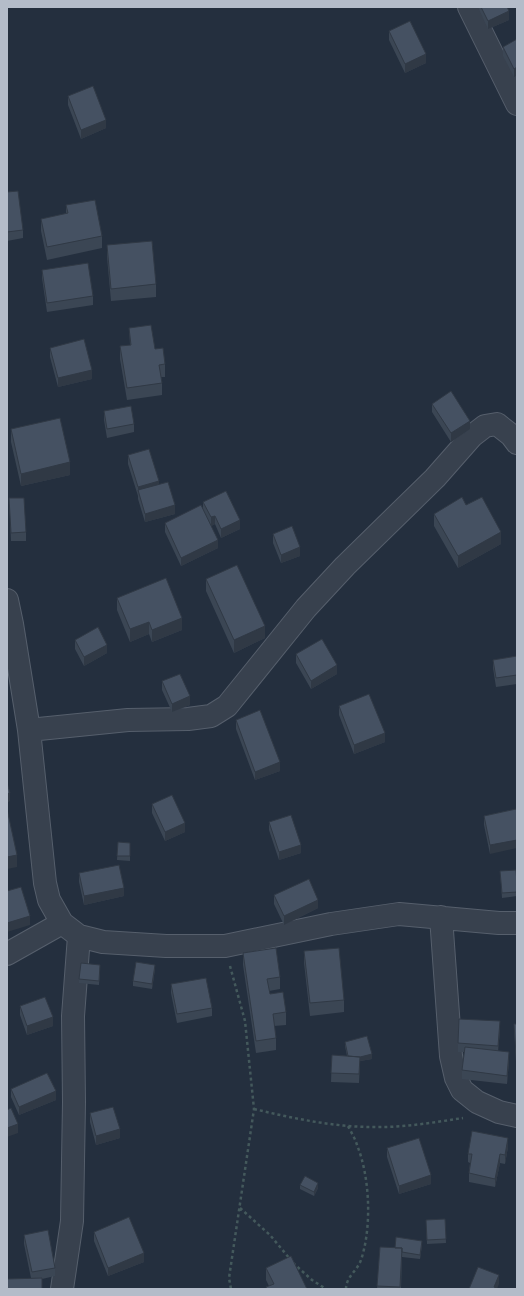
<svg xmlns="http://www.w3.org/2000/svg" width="524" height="1296" font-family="'Fira Sans Condensed',sans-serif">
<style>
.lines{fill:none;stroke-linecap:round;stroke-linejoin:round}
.minor-casing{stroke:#565f6c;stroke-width:24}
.path{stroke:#44595c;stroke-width:2.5;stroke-dasharray:3 3;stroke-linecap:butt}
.minor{stroke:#38414e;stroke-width:22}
.wall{fill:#3b4654}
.shaded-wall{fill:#303945}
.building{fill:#455162;stroke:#303945}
</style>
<rect width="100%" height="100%" fill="#242f3e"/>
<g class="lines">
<defs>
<path id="minor" d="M469 7 517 104
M7 600 12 624 29 730 45 883 49 900 62 923 79 936 103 942 166 946H225L331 924 399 914 499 923H517
M29 730 128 720 188 719 211 716 227 706 306 608 345 566 435 478 472 436 485 426 497 424 511 435 517 443
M441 917 451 1056 456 1078 462 1090 477 1102 499 1112 517 1116
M7 954 62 923
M62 1289 72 1221 74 1102 73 1016 79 936"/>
</defs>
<use href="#minor" class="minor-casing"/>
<path class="path" d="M230 966 245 1021 254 1109 229 1278 231 1289
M254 1109C296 1119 338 1128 381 1127 408 1127 436 1122 463 1118
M240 1208 270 1235 290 1259
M293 1263 312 1280 326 1289
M346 1289C346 1277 357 1271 361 1260 372 1227 370 1177 357 1145 355 1138 351 1132 348 1126"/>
<use href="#minor" class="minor"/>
</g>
<path class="wall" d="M478 7H507L509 20 488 29Z
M389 31 426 63 405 73 389 40Z
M517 39V76L514 77 503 56V47Z
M68 96 106 128 81 139 68 105Z
M7 192 23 230V238L7 241Z
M66 205 102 236V248L47 260 41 231V219L66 214Z
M107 245 156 284V297L111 301 107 257Z
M42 270 93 296V305L47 312 42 278Z
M129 328 155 349 165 364V377H161L162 383V395L127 400 120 359V346L130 345Z
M50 348 92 379 58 387 50 357Z
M432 404 470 429 451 442 432 412Z
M104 411 134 424V432L107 438 104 420Z
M11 429 70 475 21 486 11 442Z
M128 455 159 484 175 514 145 522 138 499V496L128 464Z
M9 498 26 532V541H11Z
M203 502 240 529 221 538 215 524 211 526 218 548 181 566 165 532V523L203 509Z
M466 505 501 544 458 568 434 526V514Z
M273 534 300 556 281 563 273 543Z
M206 579 265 638 234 653 206 591Z
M117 598 182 630 152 642 149 634 130 642 117 610Z
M75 640 107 653 84 666 75 649Z
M296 654 337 674 311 689 296 663Z
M517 656V684L496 687 493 668V660Z
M162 681 190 705 172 712 162 690Z
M339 706 385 742 354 754 339 715Z
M236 720 280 771 255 780 236 729Z
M152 804 185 832 165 841 152 813Z
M516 809 490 854 484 825V816Z
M269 822 301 853 279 860 269 830Z
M118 842 130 843V861L117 860Z
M500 871 517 883V896L502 898Z
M79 873 124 896 84 905 79 882Z
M274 895 318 908 284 925 274 904Z
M304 951 344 1000V1012L310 1016 304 963Z
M243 953 280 977V989L269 991 270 994 286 1012V1025L274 1026 276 1038V1050L256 1053 243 965Z
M100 969 99 985 79 983V979Z
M155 969 152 989 133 986V981Z
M171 984 212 1008V1016L177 1023 171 993Z
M20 1006 53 1026 27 1035 20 1015Z
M514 1024H517V1062H516Z
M500 1030 498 1051 509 1061 507 1084 462 1079V1070L464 1052H458V1043Z
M345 1042 372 1059 360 1061 359 1083 331 1082 332 1055 347 1056 345 1046Z
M11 1089 56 1100 19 1115 11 1097Z
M90 1113 120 1138 96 1145 90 1122Z
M508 1147 505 1164 500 1163 495 1187 469 1182V1173L470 1163 468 1162V1154Z
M387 1148 431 1184 399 1194 387 1157Z
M300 1185 318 1188 314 1196 300 1189Z
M445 1219 446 1243 427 1244 426 1220Z
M94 1232 144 1262 108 1276 94 1241Z
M24 1235 55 1268V1276L42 1279 31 1278 24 1244Z
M422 1245 420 1259 402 1257 401 1289H377L380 1247 395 1248Z
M266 1268 307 1289H266V1287L269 1286 266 1280Z"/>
<path class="shaded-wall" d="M509 11V20L488 29V21Z
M426 54V63L405 73V64Z
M517 67V76L514 77V69Z
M106 120V128L81 139V130Z
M92 370V379L58 387V378Z
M470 421V429L451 442V433Z
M70 462V475L21 486V474Z
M159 481V489L138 491V487Z
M175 505V514L145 522V514Z
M215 516V524L211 526V517Z
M240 520V529L221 538V529Z
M501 532V544L458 568V556Z
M218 540V548L181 566V558Z
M300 547V556L281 563V555Z
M182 618V630L152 642V630Z
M149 622V634L130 642V629Z
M265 626V638L234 653V640Z
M107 645V653L84 666V657Z
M337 665V674L311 689V681Z
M190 696V705L172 712V704Z
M385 733V742L354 754V745Z
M280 762V771L255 780V772Z
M10 793V801L7 803V794Z
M185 823V832L165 841V832Z
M517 840V848L490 854V845Z
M301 845V853L279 860V852Z
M17 855V867L7 869V857Z
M124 888V896L84 905V896Z
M318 900V908L284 925V916Z
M30 916V925L7 932V923Z
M155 965V969L152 989V984Z
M53 1017V1026L27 1035V1026Z
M500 1021V1030L498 1054V1046Z
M509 1052V1061L507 1084V1076Z
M372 1054V1059L360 1061 359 1083V1074L349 1059Z
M56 1091V1100L19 1115V1107Z
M18 1124V1133L7 1137V1128Z
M120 1129V1138L96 1145V1136Z
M508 1138V1147L505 1164V1155Z
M500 1154V1163L495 1187V1179Z
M431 1175V1184L399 1194V1186Z
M318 1183V1188L314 1196V1192Z
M422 1241V1245L420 1259V1255Z
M402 1248V1257L400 1289Z
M144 1253V1262L108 1276V1268Z
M499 1275V1284L497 1289 494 1287Z"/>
<path class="building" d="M481 7H507L509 11 488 21Z
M410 21 426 54 405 64 389 31Z
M517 39V67L514 69 503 47Z
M93 86 106 120 81 130 68 96Z
M18 191 23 230 7 232V192Z
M95 200 102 236 47 247 41 219 68 213 66 205Z
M152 241 156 284 111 289 107 245Z
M88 263 93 296 47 303 42 270Z
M151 325 155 349 163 348 165 364 159 365 162 383 127 388 120 346 131 345 129 328Z
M84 339 92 370 58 378 50 348Z
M451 391 470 421 451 433 432 404Z
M131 406 134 424 107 429 104 411Z
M60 418 70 462 21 474 11 429Z
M149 449 159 481 138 487 128 455Z
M168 482 175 505 145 514 138 490Z
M226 491 240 520 221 529 215 516 211 517 203 502Z
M462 497 466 505 482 497 501 532 458 556 434 514Z
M9 498H24L26 532 11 533Z
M201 505 218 540 181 558 165 523Z
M292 526 300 547 281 555 273 534Z
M237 565 265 626 234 640 206 579Z
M166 578 182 618 152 630 149 622 130 629 117 598Z
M98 627 107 645 84 657 75 640Z
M322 639 337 665 311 681 296 654Z
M517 656V675L496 678 493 660Z
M180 674 190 696 172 704 162 681Z
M369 694 385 733 354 745 339 706Z
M260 710 280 762 255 772 236 720Z
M7 783 10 793 7 794Z
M172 795 185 823 165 832 152 804Z
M7 809 17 855 7 857Z
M516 809 517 812V840L490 845 484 816Z
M291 815 301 845 279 852 269 822Z
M118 842 130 843V856H117Z
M119 865 124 888 84 896 79 873Z
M516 870 517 883V892L502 893 500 871Z
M309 879 318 900 284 916 274 895Z
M21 887 30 916 7 923V891Z
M276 948 280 977 267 979 270 994 283 992 286 1012 273 1014 276 1038 256 1041 243 953Z
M339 948 344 1000 310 1003 304 951Z
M136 962 155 965 152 984 133 981Z
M81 963 100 965 99 981 79 979Z
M206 978 212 1008 177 1014 171 984Z
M45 997 53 1017 27 1026 20 1006Z
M459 1019 500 1021 498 1046 458 1043Z
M514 1024H517V1054H516Z
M367 1036 372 1054 360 1057 348 1056 345 1042Z
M465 1047 509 1052 507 1076 462 1070Z
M332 1055 360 1057 359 1074 331 1073Z
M47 1073 56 1091 19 1107 11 1089Z
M113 1107 120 1129 96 1136 90 1113Z
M11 1108 18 1124 7 1128V1110Z
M472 1131 508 1138 505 1155 500 1154 495 1179 469 1173 472 1154H468Z
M419 1138 431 1175 399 1186 387 1148Z
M305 1176 318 1183 314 1192 300 1185Z
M129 1217 144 1253 108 1268 94 1232Z
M445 1219 446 1239 427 1240 426 1220Z
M48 1230 55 1268 32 1272 24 1235Z
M396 1237 422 1241 420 1255 402 1252V1248H395Z
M380 1247 402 1248 400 1287 377 1286Z
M291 1256 307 1289H267L266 1287 274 1284 266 1268Z
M478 1267 499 1275 494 1287 500 1289H469Z
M42 1278V1289H7V1279Z"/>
<rect width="524" height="1296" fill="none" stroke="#b4bcc9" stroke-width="16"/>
</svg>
